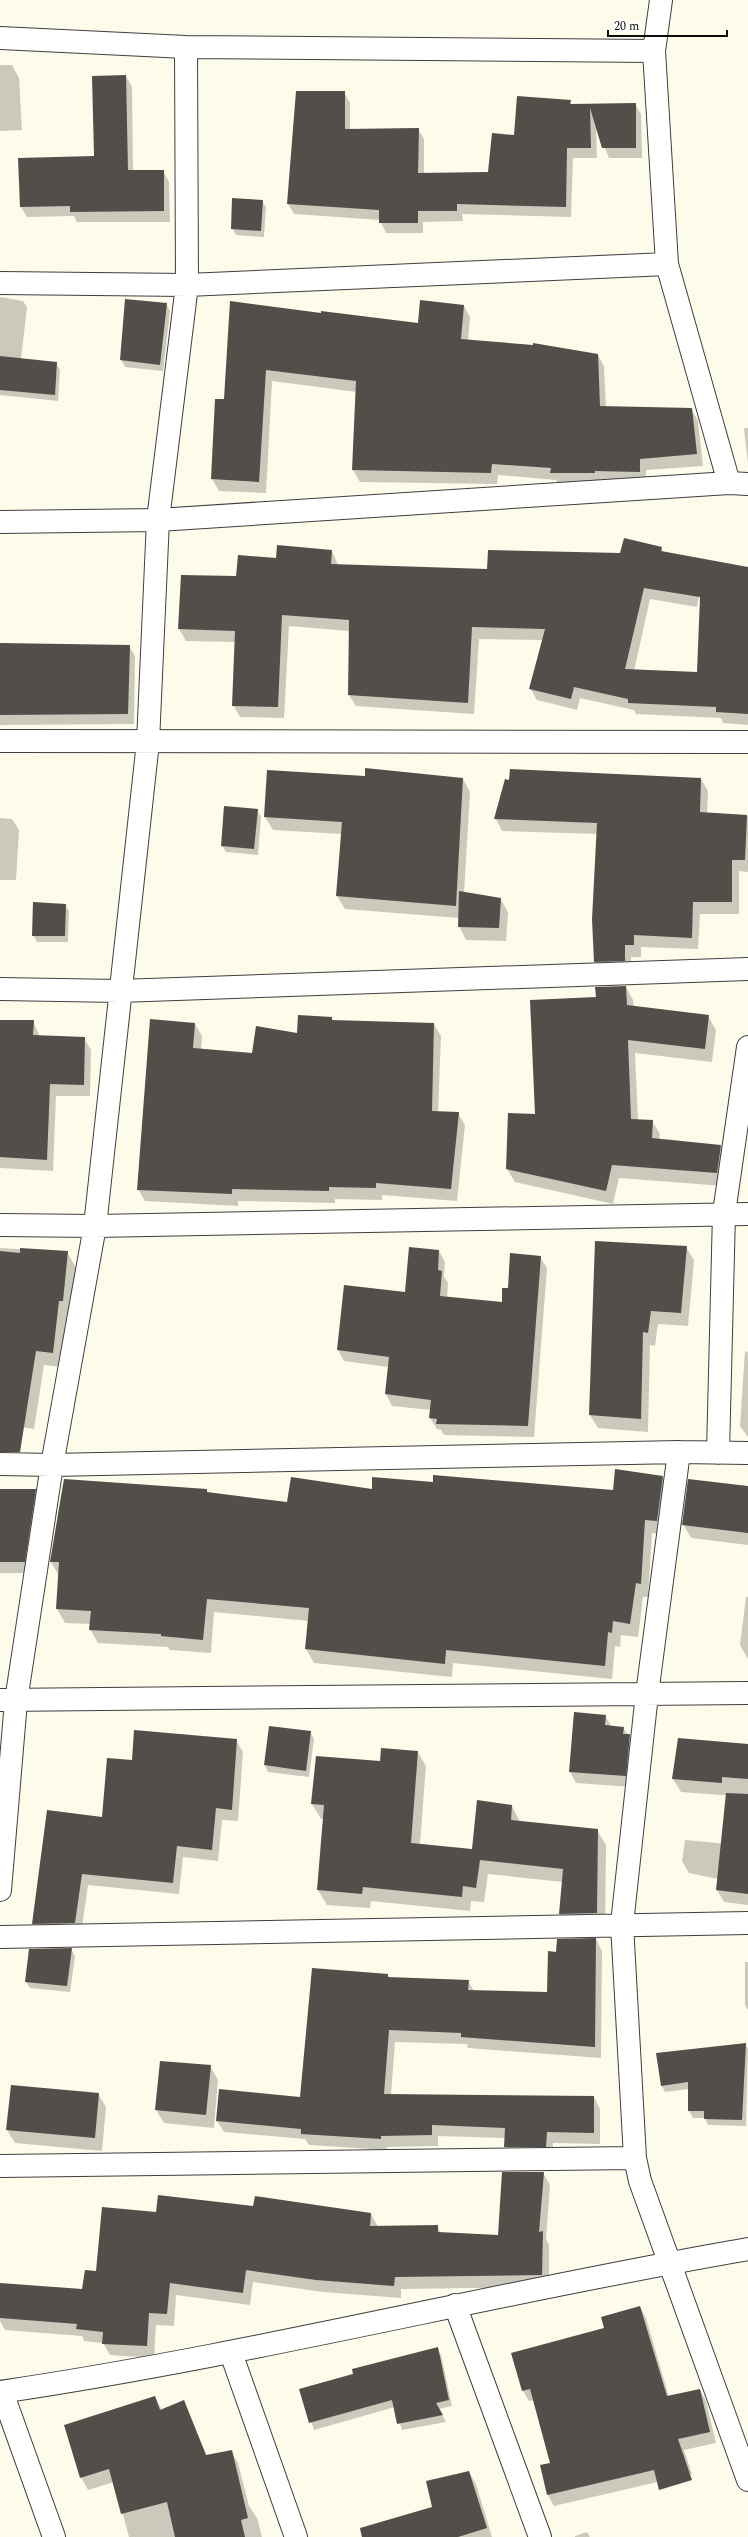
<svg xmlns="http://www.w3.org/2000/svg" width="748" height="2537" font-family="Spectral,serif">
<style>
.shadow{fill:#0003;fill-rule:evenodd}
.building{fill:#534e49;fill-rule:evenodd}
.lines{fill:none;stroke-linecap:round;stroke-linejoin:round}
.minor-casing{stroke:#3e3e3e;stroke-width:24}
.minor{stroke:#fff;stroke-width:22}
</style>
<rect width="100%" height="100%" fill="#fdfceb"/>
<path class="shadow" d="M0 65H12L19 78 22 130 0 131Z
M126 76 132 87 133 171H163L169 182 170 222H77L74 216 27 217 21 207 95 157Z
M344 92 350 103V130L418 129 424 139V174L489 173 515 136 570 101 572 105 635 104 641 114 642 158H609L596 126 597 158H573L571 217 462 214 463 221 423 222V233H386L380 220 294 214 288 204Z
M262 201 266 207 264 237 236 235 232 228Z
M0 297 23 301 27 307 21 359 56 363 60 370 58 401 0 395Z
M166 304 170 311 163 371 125 367 121 360Z
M464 306 470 317 468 341 598 355 604 366 606 407 691 409 698 421 703 466 646 470V484H558L556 480 498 475 497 484 360 482 353 470 357 392 272 381 266 493 219 491 212 479 224 400 322 314 419 324Z
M744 428H748V464Z
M661 548 664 553 748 578V725L723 723 721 718 636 714 634 710 580 698 577 710 537 700 530 688 543 640 479 639 474 714 356 706 349 695V631L289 626 284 718 240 717 233 705 236 642 186 641 179 629 182 576 237 577 277 559 332 551 338 565 488 570ZM701 587 698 673 634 671 650 599 697 607Z
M0 644 129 646 135 656 134 724 0 725Z
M268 771 366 777 463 779 470 792 464 893 500 898 508 912 506 941 466 940 459 926V918L345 909 337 896 342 834 273 830 265 817Z
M701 779 708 791 707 813 748 816V872L739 871V914H700L698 949 641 947V957H631L632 973 602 974 595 962 598 834 502 831 496 819 506 781Z
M257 810 261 817 258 855 226 852 222 846Z
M0 818 12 819 19 830 16 880H0Z
M65 905 69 911 68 942H37L33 935Z
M626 987 633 1000 634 1007 708 1016 716 1030 712 1062 635 1053 638 1120 652 1121 660 1134 659 1140 721 1146 728 1159 724 1186 619 1178 613 1204 515 1182 507 1169 597 998Z
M332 1018 333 1021 434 1024 441 1036 438 1112 458 1113 465 1125 457 1201 382 1195V1200L335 1199V1203L238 1201V1206L145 1201 138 1189 195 1024 202 1036 201 1049 253 1054Z
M0 1021H33L40 1037 84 1038 91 1050 90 1096H56L53 1171 0 1168Z
M686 1247 694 1260 688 1326 658 1324 655 1346 650 1345 648 1432 598 1428 590 1415Z
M0 1248 67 1252 76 1268 71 1316H67L62 1367 44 1365 34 1429 0 1424Z
M439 1251 445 1262 444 1276 448 1283 447 1297 503 1303 508 1289 540 1257 547 1268 534 1437 444 1435 441 1430 437 1429 430 1418 431 1410 392 1406 386 1394 389 1367 344 1361 338 1350 345 1286 405 1293Z
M745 1351 748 1352V1437L740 1426Z
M663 1477 671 1490 665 1535 652 1533 648 1597H643L638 1637 621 1635 620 1647 615 1646 612 1679 453 1663 452 1677 314 1663 306 1649 309 1621 214 1612 211 1653 170 1650 168 1647 98 1643 90 1629 91 1624 65 1623 57 1609 59 1576 51 1562 62 1490 207 1491 208 1494 288 1503 434 1483 614 1491Z
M748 1487V1545L691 1538 683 1524Z
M0 1490H35L42 1502 31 1573H0Z
M746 1597H748V1659L740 1645Z
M605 1716 612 1727 623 1728 636 1746 632 1787 576 1783 570 1772Z
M270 1727 310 1732 314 1739 309 1777 268 1772 265 1765Z
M236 1740 243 1752 238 1821 222 1820 218 1861 183 1857 179 1894 88 1885 81 1934 40 1935 33 1924 103 1818 133 1761Z
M748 1745V1797L681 1792 673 1779Z
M417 1751 426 1766 420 1844 473 1850 512 1806 520 1822 597 1830 606 1845 605 1928H569L560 1914 563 1882 488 1874 484 1902 471 1901 470 1911 371 1901 370 1908 327 1905 318 1890 324 1819H321L312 1804 381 1762Z
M685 1840 748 1846V1905L724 1902 717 1890 718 1879 689 1873 682 1861Z
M596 1939 602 1951 601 2058 468 2048 467 2044 395 2042 391 2095 594 2097 600 2109V2144L553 2143 552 2158H511L505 2147V2138L438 2136V2146L387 2147V2150L309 2145 305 2139 224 2132 217 2121 301 2098 388 1975 389 1978 468 1981 474 1991 548 1993 557 1953Z
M71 1949 75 1956 70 1992 30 1988 26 1982Z
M745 1962H748V2010L745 2005Z
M745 2044 748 2049 746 2126 708 2125 705 2118H693L689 2111V2089L665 2092 662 2086Z
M210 2066 218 2080 214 2128 164 2123 156 2110Z
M98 2094 106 2107 102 2151 15 2143 7 2130Z
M543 2173 550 2185 546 2239 549 2245V2287L401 2289V2298L323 2292 253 2282 250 2305 176 2295 174 2326 156 2325 154 2358 110 2355 103 2343 84 2341 82 2336 5 2330 0 2321V2293L83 2291 97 2272 157 2213 254 2207 371 2214 378 2227 437 2226 441 2233 499 2236Z
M640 2307 646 2318 669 2397 700 2390 706 2401 716 2443 684 2450 692 2474 554 2506 548 2495 541 2466 551 2463 534 2400 529 2401 523 2391 605 2328Z
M437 2349 441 2355 452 2406 439 2409 446 2422 402 2430 395 2407 314 2430 301 2389Z
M155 2397 162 2410 183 2402 207 2456 231 2451 238 2463 249 2506 257 2518 262 2537H129L114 2482 88 2490 81 2477Z
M469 2472 476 2484 492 2537H362L360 2530 433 2508Z
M587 2532 590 2537H575V2536Z"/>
<path class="building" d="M126 75 128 170H164V211L70 212V206L20 207 18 158 94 156 92 76Z
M296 91H345V129L419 128 418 173 488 172 492 133 514 135 517 96 571 100 570 104 636 103V148H602L590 108 591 148H567L566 207 457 204V211H418V223H379V210L287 204Z
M232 198 263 200 261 231 231 229Z
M125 299 167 303 160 365 120 360Z
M420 300 464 305 461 339 533 345V343L598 354 600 406 692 408 697 454 640 459V472L595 471V473H550L551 468 492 464 491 473 352 470 356 381 266 370 259 482 211 479 215 399H224L230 301 321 313V311L418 323Z
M0 356 57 362 55 395 0 390Z
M624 538 662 547 661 551 748 567V714L716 712V707L628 703V699L574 687 571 699 529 689 545 629 472 627 468 703 348 695 349 620 282 615 278 707 232 706 235 631 178 629 181 575 236 576 238 555 276 558 277 545 332 550 331 564 487 569 488 550 620 553ZM644 588 700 597 697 672 625 669Z
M0 643 130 645 128 714 0 715Z
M365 768 463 778 456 906 336 896 342 822 264 817 267 770 365 776Z
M510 769 701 778 700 812 747 815 745 860H732V902H693L692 938 634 935V945H625V961L594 962 592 919 597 823 494 819 505 779 509 780Z
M224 806 258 809 254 849 221 846Z
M459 891 501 898 499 928 458 927Z
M33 902 66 904 65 936H32Z
M626 986 627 1005 709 1015 705 1049 628 1040 631 1119 653 1120 652 1138 721 1145 717 1173 612 1165 606 1191 506 1169 508 1113 535 1114 530 1000 596 997 595 987Z
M298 1015 332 1017V1020L434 1023 432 1111 459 1112 451 1189 376 1183V1188L329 1187V1191L232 1189V1194L137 1190 150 1019 195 1023 193 1048 252 1053 256 1026 297 1033Z
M0 1020H34L33 1035 85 1037 84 1085 50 1084 47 1160 0 1157Z
M595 1241 687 1246 681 1313 651 1311 648 1333 643 1332 641 1419 589 1415Z
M409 1247 439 1250 438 1270 442 1271 440 1296 502 1302V1288H508L510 1253 541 1256 528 1426 436 1424 437 1419 429 1418 431 1400 385 1394 389 1357 337 1350 344 1285 405 1292Z
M20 1248 68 1251 63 1301H59L53 1353 36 1351 20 1452H0V1251L20 1253Z
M615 1469 663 1476 657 1521 645 1520 641 1584 636 1583 630 1624 613 1621 612 1633 608 1632 605 1666 446 1650 445 1664 305 1649 309 1608 207 1599 203 1640 161 1636V1634L89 1630 91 1611 56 1609 59 1562H50L64 1479 207 1489V1492L287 1502 291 1477 372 1489V1477L433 1482V1475L613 1490Z
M688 1479 748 1486V1533L682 1525Z
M0 1489H36L25 1562H0Z
M574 1712 606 1715 605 1725 624 1727 623 1734H630L626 1776 569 1772Z
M269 1726 311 1731 306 1771 264 1765Z
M134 1730 237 1739 232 1810 216 1808 212 1850 177 1846 173 1883 82 1874 75 1923 32 1924 47 1810 102 1817 107 1758 132 1760Z
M678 1738 748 1744V1779L722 1777V1783L672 1779Z
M381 1748 418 1751 411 1843 472 1849 477 1800 512 1805 511 1820 598 1829 597 1913 559 1914 563 1869 480 1860 476 1888 463 1886 462 1897 363 1887 362 1894 317 1890 324 1805 311 1804 316 1756 380 1761Z
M726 1793 748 1794V1894L716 1890Z
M596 1938 595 2047 461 2037V2033L389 2030 384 2094 594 2096V2133L547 2132 546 2147H504L505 2128 432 2125V2135L381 2136V2139L301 2134V2129L216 2121 219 2089 300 2097 312 1968 388 1974V1977L469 1980 468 1990 547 1992 548 1951 556 1952 557 1939Z
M72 1948 67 1986 25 1982 29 1949Z
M746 2043 742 2120 704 2119V2111H688V2082L661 2086 656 2053Z
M160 2061 211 2065 206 2115 155 2110Z
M11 2085 99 2093 95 2138 6 2130Z
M502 2172H544L539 2232 543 2231 542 2275 395 2277 394 2286 316 2280 246 2270 243 2293 170 2283 167 2314 149 2313 147 2346 102 2344 103 2332 76 2329 77 2324 0 2318V2283L82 2289 85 2270 96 2271 102 2207 156 2212 158 2195 253 2206 255 2196 371 2213 370 2226 438 2225V2232L498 2235Z
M640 2306 667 2396 700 2389 710 2432 678 2439 692 2480 659 2490 654 2470 547 2495 540 2465 550 2463 530 2389 522 2391 511 2353 604 2328 601 2317Z
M438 2347 449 2400 436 2403 443 2415 397 2424 392 2400 309 2423 299 2389 353 2374 352 2369Z
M155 2396 160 2410 184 2400 206 2455 232 2450 248 2518 241 2520 245 2537H175L167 2502 121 2514 109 2469 80 2478 64 2425Z
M469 2471 487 2528 458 2537H362L360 2528 432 2507 426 2481Z"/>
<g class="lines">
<defs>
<path id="minor" d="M661 0 654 51 667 264 729 483
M0 38 186 47 654 51
M0 283 187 285 667 264
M0 522 158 520 729 483 748 484
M0 741 748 742
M0 989 119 991 748 969
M0 1225 95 1226 748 1214
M679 1452 647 1694 622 1924 635 2158 640 2181 748 2480
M718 1453 724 1213 748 1047
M0 1464 52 1465 679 1452 748 1453
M0 1700 748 1693
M0 1890 16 1701 52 1465 95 1226 148 742 158 520 187 285 186 47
M0 1937 748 1923
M0 2166 635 2158
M455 2305 540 2537
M231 2353 296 2537
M0 2392C251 2355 498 2292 748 2249
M2 2392 54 2537"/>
</defs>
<use href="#minor" class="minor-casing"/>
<use href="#minor" class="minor"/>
</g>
<path d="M608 30v6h119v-6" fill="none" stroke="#0b0b0b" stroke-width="2"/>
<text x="614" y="30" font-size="12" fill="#0b0b0b" stroke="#ffffff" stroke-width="3" paint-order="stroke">20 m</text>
</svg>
